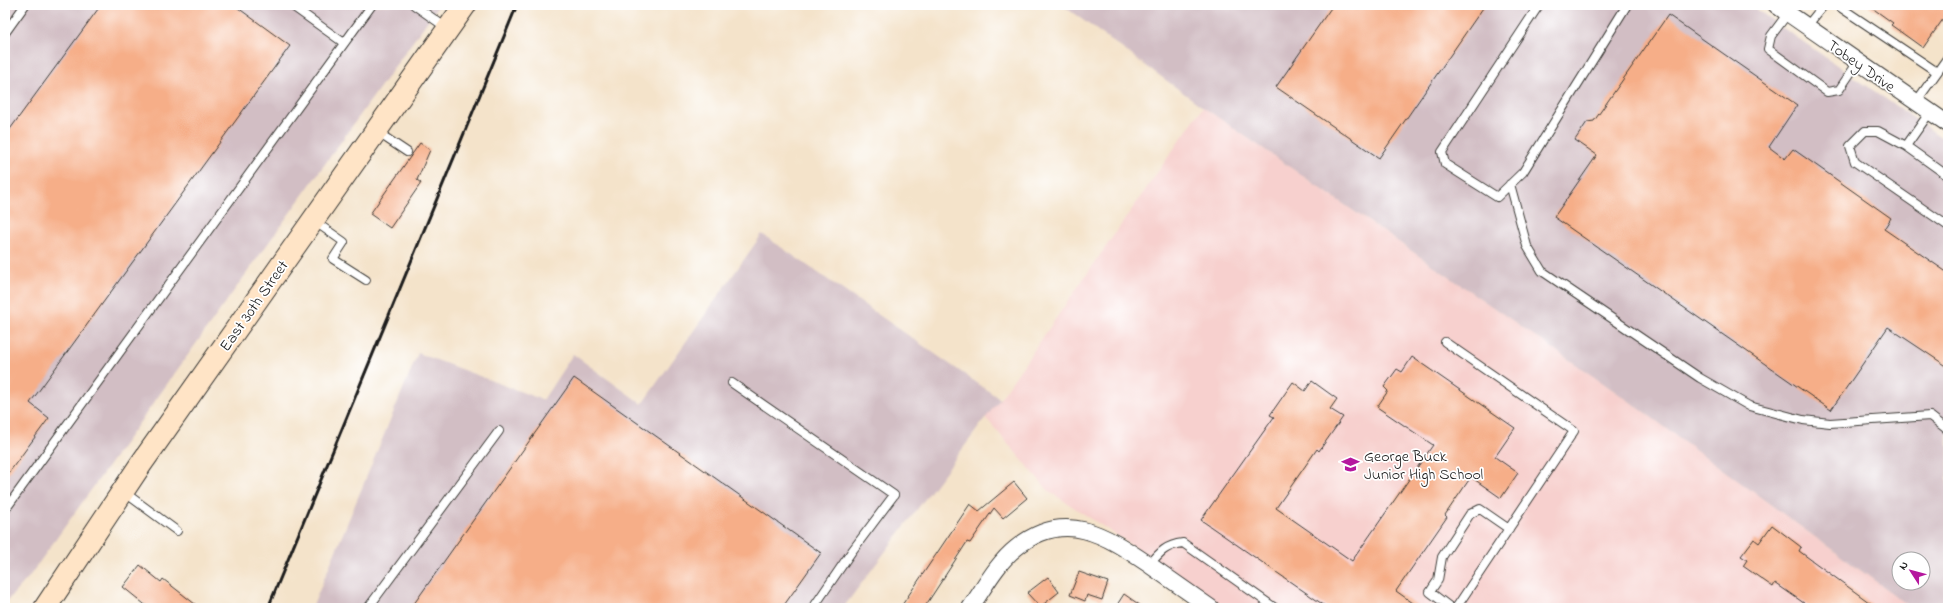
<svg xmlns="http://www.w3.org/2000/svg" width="1953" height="613" font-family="'Indie Flower',sans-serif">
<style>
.built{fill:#f7d0ce}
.industrial{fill:#d2bec4;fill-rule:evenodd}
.building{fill:#f6ae88}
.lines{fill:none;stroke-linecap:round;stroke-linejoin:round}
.service-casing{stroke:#3c3a36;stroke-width:10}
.minor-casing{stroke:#3c3a36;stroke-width:18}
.secondary-casing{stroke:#3c3a36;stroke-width:24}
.service{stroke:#fff;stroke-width:8}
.minor{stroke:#fff;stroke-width:16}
.secondary{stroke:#ffe4c6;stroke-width:22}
.rail{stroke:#1c1c1c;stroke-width:3}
.labels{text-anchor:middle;stroke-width:3.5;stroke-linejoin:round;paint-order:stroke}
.street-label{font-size:16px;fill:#1c1c1c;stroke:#fff}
.poi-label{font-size:16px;fill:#1c1c1c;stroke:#fff;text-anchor:start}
</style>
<rect width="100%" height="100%" fill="#fff"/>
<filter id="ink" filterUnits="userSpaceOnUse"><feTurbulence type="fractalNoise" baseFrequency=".025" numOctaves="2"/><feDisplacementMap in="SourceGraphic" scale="8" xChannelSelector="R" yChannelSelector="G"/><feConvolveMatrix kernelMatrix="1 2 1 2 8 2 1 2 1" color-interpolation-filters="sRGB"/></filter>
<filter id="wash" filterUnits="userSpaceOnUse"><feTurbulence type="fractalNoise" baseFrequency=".012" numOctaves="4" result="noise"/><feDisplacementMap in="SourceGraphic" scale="16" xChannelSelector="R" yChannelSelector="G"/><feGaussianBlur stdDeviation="0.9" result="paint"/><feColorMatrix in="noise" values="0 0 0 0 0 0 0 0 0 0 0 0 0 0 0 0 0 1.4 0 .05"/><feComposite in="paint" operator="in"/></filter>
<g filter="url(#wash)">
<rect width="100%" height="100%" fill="#f4e3ca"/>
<path class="built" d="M1203 107 1629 401 1912 608H1227L1049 491 985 417 1000 399Z"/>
<path class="industrial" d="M5 5H439L28 578 7 601 5 599Z
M1062 5H1750L1948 142V608H1912L1629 401 1203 107ZM1899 559H1923V583H1899Z
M762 234 1000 399 843 608H312L418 353 543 400 573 354 642 404Z"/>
<g id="blocks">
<path class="building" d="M101 5H234L290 46 30 403 49 418 5 478V136Z
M1333 5H1485L1379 158 1276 87Z
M1868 5H1948V12L1923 48 1891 25 1893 23Z
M1668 15 1797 105 1769 147 1785 159 1793 149 1891 218 1884 229 1948 273V367L1888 327 1831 410 1554 217 1597 155 1575 140 1587 122 1594 121Z
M420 143 430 150 417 180 421 183 390 228 370 214Z
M1412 357 1515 428 1495 457 1518 473 1501 498 1471 477 1445 515 1447 517 1396 591 1420 608H1328L1201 520 1274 417 1270 415 1293 382 1305 391 1312 381 1337 399 1330 409 1343 417 1319 451 1317 449 1276 508 1352 561 1433 445 1377 407 1388 391 1384 387 1397 369 1402 372Z
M574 378 821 553 782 608H411Z
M1014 482 1027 498 1003 518 994 508 970 543 967 542 924 608H900L970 504 979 511Z
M1772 525 1801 547 1799 551 1877 608H1811L1775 583 1773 587 1743 566 1747 560 1741 556 1754 539 1759 543Z
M140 565 161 582 163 579 200 608H149L123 587Z
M1079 572 1108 582 1102 600 1087 595 1085 601 1070 595Z
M1048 577 1059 592 1040 607 1027 593Z
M1124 594 1144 608H1115Z"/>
</g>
</g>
<g filter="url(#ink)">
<use href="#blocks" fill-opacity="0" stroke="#3c3a36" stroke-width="1"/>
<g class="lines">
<defs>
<path id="service" d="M291 5 344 43
M414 5 448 29
M1539 5 1442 152 1445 164 1497 197 1523 172 1627 5
M1837 5 1937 72
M1788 13 1771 36 1768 49 1827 92 1839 90 1858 62
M1807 26 1824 5
M5 33 25 5
M1916 102 1948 57
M377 132 407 152
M1906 146 1930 112
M1948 176 1906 146 1878 131H1865L1850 146 1855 162 1948 226
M1510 184 1527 246 1542 271 1700 378 1749 406 1803 420 1830 423 1930 416 1948 430
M314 221 344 242 333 259 366 280
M1445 342 1574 431 1456 608
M732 383 894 495 852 551 813 608
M124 492 177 531
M5 510 372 5
M1149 565C1160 552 1166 545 1183 543L1275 608
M368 608 499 431
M1451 608 1430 592 1438 580 1442 557 1470 514 1480 509 1509 529"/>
<path id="minor" d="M1776 5 1948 124
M970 608C984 588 997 563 1016 548 1066 507 1108 537 1151 566 1171 580 1191 594 1211 608"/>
<path id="secondary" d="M45 608 141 464 465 5"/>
</defs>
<use href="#service" class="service-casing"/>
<use href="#minor" class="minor-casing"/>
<use href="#secondary" class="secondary-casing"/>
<use href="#service" class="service"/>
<use href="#minor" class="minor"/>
<use href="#secondary" class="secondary"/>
<path class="rail" d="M268 608 517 5"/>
</g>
</g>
<defs>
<symbol id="school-bare" viewBox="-9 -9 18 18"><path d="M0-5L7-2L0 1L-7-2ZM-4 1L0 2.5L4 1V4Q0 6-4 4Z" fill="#b5179e" stroke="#fff" stroke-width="2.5" paint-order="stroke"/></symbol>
</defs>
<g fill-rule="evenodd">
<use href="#school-bare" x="1338" y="452" width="25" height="25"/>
</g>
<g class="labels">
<g class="street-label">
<text transform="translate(1862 65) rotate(35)" y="6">Tobey Drive</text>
<text transform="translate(253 305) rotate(-55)" y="6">East 30th Street</text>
</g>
<g class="poi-label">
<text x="1364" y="461">George Buck<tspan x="1364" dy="18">Junior High School</tspan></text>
</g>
</g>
<rect width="1953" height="613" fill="none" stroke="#fff" stroke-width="20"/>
<g transform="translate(1911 571) rotate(306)"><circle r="19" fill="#ffffff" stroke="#a4a4a4"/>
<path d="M0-3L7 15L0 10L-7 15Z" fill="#b5179e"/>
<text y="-6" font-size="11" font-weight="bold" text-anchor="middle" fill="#1c1c1c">N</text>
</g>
</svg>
